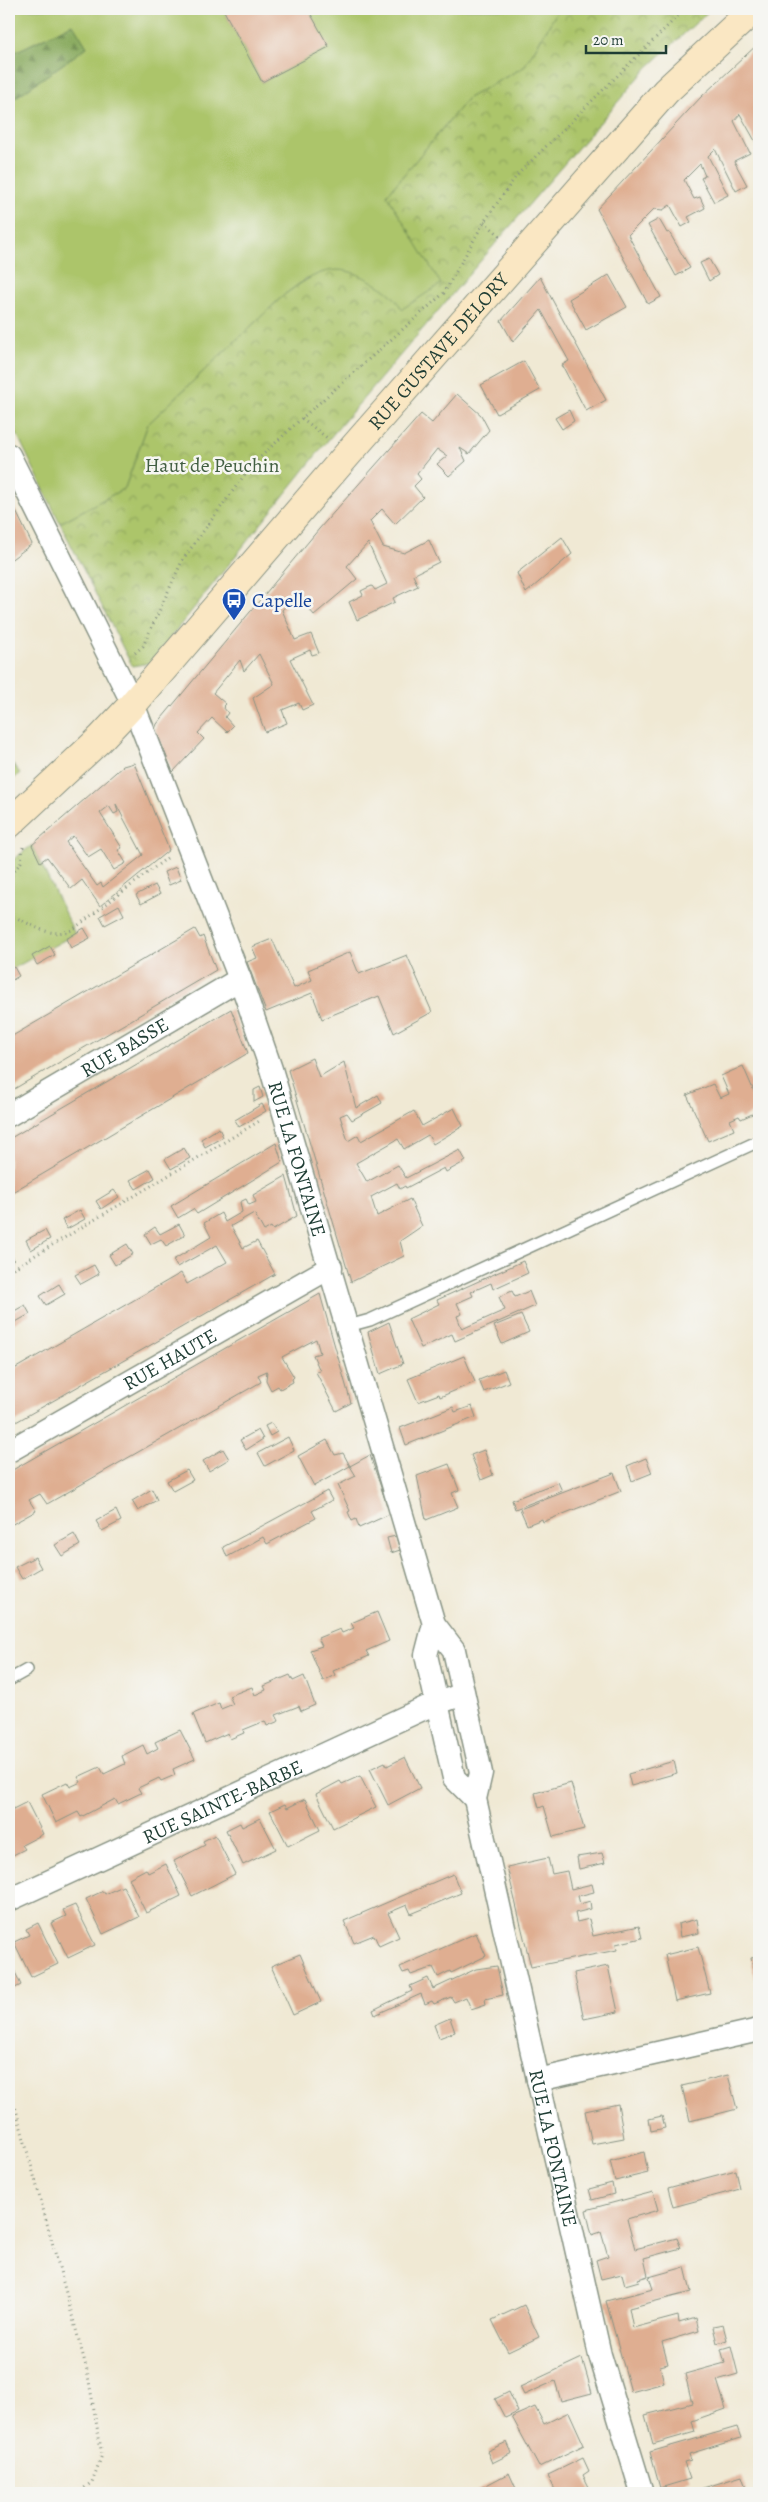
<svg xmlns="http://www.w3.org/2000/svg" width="768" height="2502" font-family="Alegreya,serif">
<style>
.grass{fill:#acc56b;stroke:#668150}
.forest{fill:url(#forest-firs);stroke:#54744a}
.park{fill:url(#park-crowns);stroke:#668150}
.building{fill:#dfae91;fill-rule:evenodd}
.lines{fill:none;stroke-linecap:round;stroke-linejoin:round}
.service-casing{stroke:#889384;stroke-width:14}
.minor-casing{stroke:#889384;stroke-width:25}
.secondary-casing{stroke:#889384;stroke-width:30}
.path{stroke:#889384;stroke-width:3;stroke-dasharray:1 4;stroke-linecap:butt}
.service{stroke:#fff;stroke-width:11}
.minor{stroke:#fff;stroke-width:22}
.secondary{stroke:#fae7c3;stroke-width:28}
.labels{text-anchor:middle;stroke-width:5;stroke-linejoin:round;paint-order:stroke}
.street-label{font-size:20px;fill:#1f3d34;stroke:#f6f6f2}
.park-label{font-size:20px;fill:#425f42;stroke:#f6f6f2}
.transit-label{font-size:20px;fill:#164399;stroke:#f6f6f2;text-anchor:start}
</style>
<defs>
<pattern id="forest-firs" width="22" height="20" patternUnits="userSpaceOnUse" patternTransform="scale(1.25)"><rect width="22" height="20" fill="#89aa5f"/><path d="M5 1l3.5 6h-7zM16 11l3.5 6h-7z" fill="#6f8c4f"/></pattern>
<pattern id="park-crowns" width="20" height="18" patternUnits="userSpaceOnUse" patternTransform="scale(1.25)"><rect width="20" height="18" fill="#acc56b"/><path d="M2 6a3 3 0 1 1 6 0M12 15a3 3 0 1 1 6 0" fill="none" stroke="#8ba159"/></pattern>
</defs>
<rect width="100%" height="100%" fill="#f6f6f2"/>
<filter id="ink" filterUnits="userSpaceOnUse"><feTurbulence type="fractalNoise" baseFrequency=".02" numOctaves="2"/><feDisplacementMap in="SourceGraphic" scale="10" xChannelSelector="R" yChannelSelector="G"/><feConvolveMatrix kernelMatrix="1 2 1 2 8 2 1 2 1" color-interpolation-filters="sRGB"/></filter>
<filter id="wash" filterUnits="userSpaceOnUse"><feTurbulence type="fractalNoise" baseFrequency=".0096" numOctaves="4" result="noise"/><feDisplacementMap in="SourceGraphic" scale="20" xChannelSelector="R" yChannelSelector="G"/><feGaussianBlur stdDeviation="1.12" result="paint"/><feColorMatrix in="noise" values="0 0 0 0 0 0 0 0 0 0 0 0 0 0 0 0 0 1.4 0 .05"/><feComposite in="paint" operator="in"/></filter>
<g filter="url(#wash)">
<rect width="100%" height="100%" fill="#f0e9d4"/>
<path class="grass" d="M9 9H223L262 82 328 47 308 9H559L524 67 468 98 387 195 455 252 421 331 307 278 284 295 148 424 125 488 60 523 9 418V102L87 47 72 24 9 55Z
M9 760 20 773 9 784Z
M32 845 75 934 9 971V863Z"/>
<path class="forest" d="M73 24 87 47 9 102V55Z"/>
<path class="park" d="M559 9H711L648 67 501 237 329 439 150 663 132 666 60 523 125 488 148 424 284 295C316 272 335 260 371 281 388 291 392 293 402 309L441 284 387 195 468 98 524 67Z"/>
<g id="blocks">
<path class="building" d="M223 9H308L329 47 262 82Z
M759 43V97L756 100 759 107V148L740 114 734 121 750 153 734 161 747 185 736 191 715 149 708 156 728 195 714 202 701 178 705 176 700 164 684 180 694 199 700 197 705 208 688 217 691 222 682 227 670 205 663 210 654 209 628 235 661 297 648 304 597 209 701 97Z
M659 219 667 233 669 232 690 268 676 276 648 225Z
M709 259 718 275 709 281 700 263Z
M609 275 627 307 586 330 569 299Z
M540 277 606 400 586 411 562 365 569 361 541 310 513 342 501 321Z
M524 361 540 390 497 414 481 385Z
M457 394 481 415 489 430 469 454 460 448 466 461 449 476 437 464 447 456 437 449 417 474 421 479 414 486 423 497 395 524 382 509 370 521 383 547 404 553 429 540 439 562 413 575 418 586 393 598 395 602 357 620 349 602 363 595 361 591 367 588 372 586 375 590 387 584 368 543 347 566 357 579 314 615 297 594 282 610 295 640 311 634 319 653 312 655 310 650 290 659 313 705 302 710 299 703 282 710 287 723 265 732 253 698 274 684 259 654 244 671 240 660 213 693 226 704 223 707 228 713 225 717 233 726 227 732 212 718 198 733 204 739 173 772 155 729 157 724 319 529 421 414 432 423Z
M569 410 574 421 562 429 555 418Z
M11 501 32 544 9 561V502Z
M562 537 572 554 526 593 517 573Z
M134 763 169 850 100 906 82 880 71 889 47 857 40 862 32 845 123 766ZM116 804 143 855 103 887 101 883 97 886 66 842 73 836 88 857 101 849 114 870 126 863 118 850 122 848 100 813 109 806 114 814 118 812Z
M176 867 181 880 169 885 164 872Z
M155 885 160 894 141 904 136 895Z
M119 905 124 915 105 925 100 916Z
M84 928 90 938 71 948 66 939Z
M195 929 200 938 203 936 216 970 9 1092V1038Z
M272 939 294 988 312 980 308 970 350 952 359 974 407 955 432 1012 394 1033 379 996 322 1019 312 993 266 1012 247 962 257 958 252 947Z
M50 946 55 955 37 965 32 956Z
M14 967 19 976 9 982V970Z
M231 1009 248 1053 9 1194V1139Z
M312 1058 319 1077 344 1062 356 1108 378 1095 382 1103 352 1120 347 1113 340 1116 348 1141 358 1135 361 1141 414 1111 422 1126 454 1108 463 1126 433 1144 428 1135 404 1149 398 1139 356 1163 367 1182 398 1165 406 1178 460 1150 466 1161 446 1172 444 1168 406 1188 405 1186 400 1189 397 1183 371 1197 377 1216 410 1199 422 1226 400 1241 404 1256 351 1282 288 1070Z
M743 1066 759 1103V1111L741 1119 739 1116 730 1120 734 1130 708 1141 687 1095 713 1084 720 1098 729 1094 721 1076Z
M260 1087 263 1097 254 1102V1090Z
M262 1104 266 1111 239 1127 235 1120Z
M219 1128 223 1137 205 1147 201 1139Z
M276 1143 282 1162 197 1214 193 1209 178 1218 171 1206Z
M184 1148 190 1158 171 1169 165 1159Z
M150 1169 155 1178 136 1189 130 1180Z
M286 1176 297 1216 273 1230 271 1227 264 1231 254 1213 231 1226 243 1248 257 1241 275 1274 9 1426V1372L181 1273 187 1284 227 1262 217 1245 177 1267 173 1260 211 1237 204 1223 221 1213 225 1222 242 1212 240 1202 246 1199 249 1205 256 1202 253 1195Z
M114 1190 119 1197 101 1209 96 1201Z
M80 1210 85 1219 67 1229 62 1220Z
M179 1224 185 1235 166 1246 161 1239 151 1244 145 1234 155 1227 160 1234Z
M45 1230 50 1239 31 1250 26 1240Z
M127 1244 133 1254 115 1265 109 1255Z
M9 1250 14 1260 9 1263Z
M523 1261 528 1273 493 1289 491 1283 471 1292 473 1296 457 1303 462 1314 457 1316 462 1329 505 1310 499 1297 512 1291 515 1297 529 1291 535 1306 455 1341 452 1334 421 1348 408 1319 439 1304 437 1300Z
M94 1265 99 1274 81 1284 75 1275Z
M59 1284 65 1294 46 1305 40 1296Z
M320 1294 351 1403 336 1411 316 1372 320 1371 313 1355 320 1353 316 1339 282 1357 294 1377 292 1379 293 1382 280 1389 278 1386 271 1390 266 1380 267 1371 258 1375 261 1382 47 1504 40 1494 29 1500 36 1511 9 1526V1472Z
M25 1305 30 1314 12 1324 9 1314Z
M521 1315 529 1332 502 1344 494 1326Z
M389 1322 403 1364 380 1374 368 1332Z
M464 1356 475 1382 440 1397 439 1394 418 1402 408 1379Z
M504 1370 509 1382 484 1392 479 1380Z
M472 1406 476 1417 406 1445 400 1428 453 1407 455 1412Z
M271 1423 277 1432 270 1436 265 1426Z
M258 1430 263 1439 246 1450 240 1440Z
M288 1437 294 1450 265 1466 258 1453Z
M327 1440 335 1455 343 1453 350 1466 314 1486 298 1456Z
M223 1449 229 1459 209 1471 203 1461Z
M484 1450 493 1475 481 1480 471 1455Z
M370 1455 390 1514 359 1528 356 1519 352 1521 348 1512 350 1511 338 1485 356 1476 350 1466Z
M646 1458 652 1473 632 1481 627 1466Z
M449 1464 459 1490 452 1493 458 1507 426 1520 417 1476Z
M187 1470 193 1480 173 1491 167 1481Z
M614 1473 621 1491 543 1522 542 1519 527 1525 520 1509Z
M558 1482 562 1491 515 1509 512 1500Z
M152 1489 157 1500 138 1511 132 1501Z
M327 1491 332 1500 312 1511 316 1518 267 1544 263 1537 227 1557 223 1547Z
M116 1510 121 1521 102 1531 96 1521Z
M74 1534 80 1545 62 1556 55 1545Z
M396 1536 400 1550 391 1553 387 1538Z
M35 1557 41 1568 22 1579 15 1567Z
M377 1612 389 1641 366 1651 369 1656 333 1671 335 1675 323 1681 310 1650 322 1646 318 1638 340 1629 342 1633 354 1628 351 1623Z
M290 1675 293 1681 304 1676 315 1705 301 1711 299 1706 276 1715 279 1721 267 1726 265 1721 243 1730 244 1733 230 1739 228 1733 205 1743 193 1714 219 1703 221 1709 233 1704 229 1696 252 1687 255 1695 266 1690 264 1686Z
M180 1730 195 1759 173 1769 175 1775 161 1781 159 1778 138 1788 141 1793 118 1804 115 1799 81 1817 78 1812 56 1823 42 1794 67 1782 70 1787 81 1782 78 1777 100 1767 104 1774 125 1764 122 1756 143 1745 147 1754 158 1748 155 1742Z
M405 1757 420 1788 388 1805 370 1769 385 1762 387 1766Z
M674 1761 677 1773 631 1786 628 1774Z
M360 1776 376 1807 333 1828 316 1794 340 1781 342 1784Z
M571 1783 584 1829 553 1837 544 1806 539 1808 535 1793Z
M305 1799 320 1830 288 1846 270 1811 285 1804 287 1808Z
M27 1802 43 1834 22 1845 25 1849 13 1855 9 1851V1811Z
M260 1818 276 1849 243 1865 226 1830 240 1823 242 1827Z
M215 1835 235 1874 192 1896 174 1861 205 1845 203 1841Z
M602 1853 605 1863 579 1869 577 1857Z
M548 1858 552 1874 567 1871 571 1889 592 1884 594 1892 578 1896 580 1904 590 1901 591 1909 575 1913 577 1922 589 1919 593 1936 639 1926 642 1938 616 1944 617 1950 531 1967 507 1867Z
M166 1864 181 1896 146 1913 129 1878 146 1869 148 1873Z
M453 1874 461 1893 411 1914 407 1905 388 1913 399 1937 379 1946 374 1935 354 1943 344 1921Z
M123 1886 139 1917 103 1934 86 1899 103 1891 105 1894Z
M75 1905 95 1945 68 1958 51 1923 66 1916 63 1910Z
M697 1919 699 1933 680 1937 678 1924Z
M38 1923 58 1964 31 1977 14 1942 29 1935 26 1929Z
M476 1933 486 1956 451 1973 450 1971 438 1977 433 1967 411 1975 409 1971 403 1973 400 1967Z
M698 1947 710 1993 675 2001 665 1955Z
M300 1954 321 2002 293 2015 271 1966Z
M759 1956V1992H758L751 1958Z
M9 1959 21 1985 9 1991Z
M497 1966 503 1995 485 1999 486 2004 471 2009 466 1997 454 2002 451 1997 434 2004 432 2001 425 2004 421 1994 375 2015 373 2010 412 1991 410 1986 428 1978 433 1989 476 1969Z
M608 1966 618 2012 584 2019 574 1973Z
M450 2018 455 2032 439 2038 434 2025Z
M728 2075 737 2109 690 2121 682 2086Z
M618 2104 624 2138 592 2144 585 2111Z
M662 2116 665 2128 651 2131 649 2119Z
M644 2152 648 2173 615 2181 610 2161Z
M736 2170 740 2189 673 2207 668 2188Z
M612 2183 614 2194 592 2200 589 2189Z
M653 2192 658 2210 627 2219 635 2249 677 2238 681 2248 644 2258 648 2276 638 2279 639 2281 625 2285 622 2274 601 2279 596 2260 608 2256 601 2232 592 2235 586 2210Z
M685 2267 691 2292 629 2308 633 2328 678 2316 679 2323 696 2318 699 2331 662 2342 668 2364 660 2366 664 2383 631 2392 606 2301 653 2289 649 2277Z
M524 2305 539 2337 508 2352 492 2320Z
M723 2325 727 2340 717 2343 713 2327Z
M731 2346 738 2374 717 2380 726 2409 692 2421 695 2432 653 2444 645 2415 692 2403 685 2374 725 2363 721 2349Z
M582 2358 592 2393 561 2401 555 2381 524 2395 520 2387Z
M509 2392 518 2412 505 2418 495 2399Z
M535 2407 544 2424 569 2412 584 2445 539 2467 512 2417Z
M737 2427 741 2438 689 2454 691 2460 684 2462 690 2479 660 2488 650 2452Z
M507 2442 512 2453 492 2463 487 2451Z
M583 2458 589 2471 583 2475 592 2493H548L555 2490 548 2475Z
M509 2473 518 2493H479L477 2490Z
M742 2476 747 2491 740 2493H735L734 2491 725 2493H687Z"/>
</g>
</g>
<g filter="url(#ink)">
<use href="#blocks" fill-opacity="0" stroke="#889384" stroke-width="1"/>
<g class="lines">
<defs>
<path id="service" d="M348 1326 370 1320 759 1141
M9 1680 27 1670"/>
<g id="minor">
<path id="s1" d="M9 455 133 704 240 979 271 1069 434 1624 454 1650 481 1773 475 1799 600 2355 642 2493"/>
<path id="s2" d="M9 1115 240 979"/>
<path id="s3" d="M9 1451 331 1267"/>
<path d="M434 1624 426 1655 454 1778 475 1799"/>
<path id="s4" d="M9 1900 427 1707 463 1694"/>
<path d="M538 2080 759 2030"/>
</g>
<g id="secondary">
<path id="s5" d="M9 824 100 739 133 704 347 455 666 91 754 9"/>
</g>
</defs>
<use href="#service" class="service-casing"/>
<use href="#minor" class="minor-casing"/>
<use href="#secondary" class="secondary-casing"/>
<path class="path" d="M484 222 503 238
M302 418 327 438
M135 653 143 646 183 559 251 466 302 418 444 293 484 222 517 175 685 9
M9 879 21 862 23 847
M9 915C33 923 45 939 72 930L167 858
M9 1271 261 1120
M9 2084 87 2370 102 2455 92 2482 78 2493"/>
<use href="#service" class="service"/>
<use href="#minor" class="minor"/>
<use href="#secondary" class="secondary"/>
</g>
</g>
<defs>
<symbol id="bus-pin" viewBox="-11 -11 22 30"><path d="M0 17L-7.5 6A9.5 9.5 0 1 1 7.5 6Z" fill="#1a4fb4" stroke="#f6f6f2"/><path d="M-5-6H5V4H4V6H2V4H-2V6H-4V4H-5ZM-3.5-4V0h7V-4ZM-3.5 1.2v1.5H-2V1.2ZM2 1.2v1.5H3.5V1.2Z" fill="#fff"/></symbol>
</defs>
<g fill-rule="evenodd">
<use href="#bus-pin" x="220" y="586" width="28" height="38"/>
</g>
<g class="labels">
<g class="street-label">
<text dy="7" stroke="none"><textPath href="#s5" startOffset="639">RUE GUSTAVE DELORY</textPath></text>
<text dy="7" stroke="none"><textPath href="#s2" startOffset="134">RUE BASSE</textPath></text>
<text dy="7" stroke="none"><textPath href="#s1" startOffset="762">RUE LA FONTAINE</textPath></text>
<text dy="7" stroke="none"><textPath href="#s3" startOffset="185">RUE HAUTE</textPath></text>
<text dy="7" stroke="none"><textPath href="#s4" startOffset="235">RUE SAINTE-BARBE</textPath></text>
<text dy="7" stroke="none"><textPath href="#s1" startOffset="1790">RUE LA FONTAINE</textPath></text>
</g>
<g class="park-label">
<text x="212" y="472">Haut de Peuchin</text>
</g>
<g class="transit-label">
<text x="252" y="607">Capelle</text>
</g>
</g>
<rect width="768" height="2502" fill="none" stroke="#f6f6f2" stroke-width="30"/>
<path d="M586 45v8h80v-8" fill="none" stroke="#1f3d34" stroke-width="2.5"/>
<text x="593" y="45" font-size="15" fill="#1f3d34" stroke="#f6f6f2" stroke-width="4" paint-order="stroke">20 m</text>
</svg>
